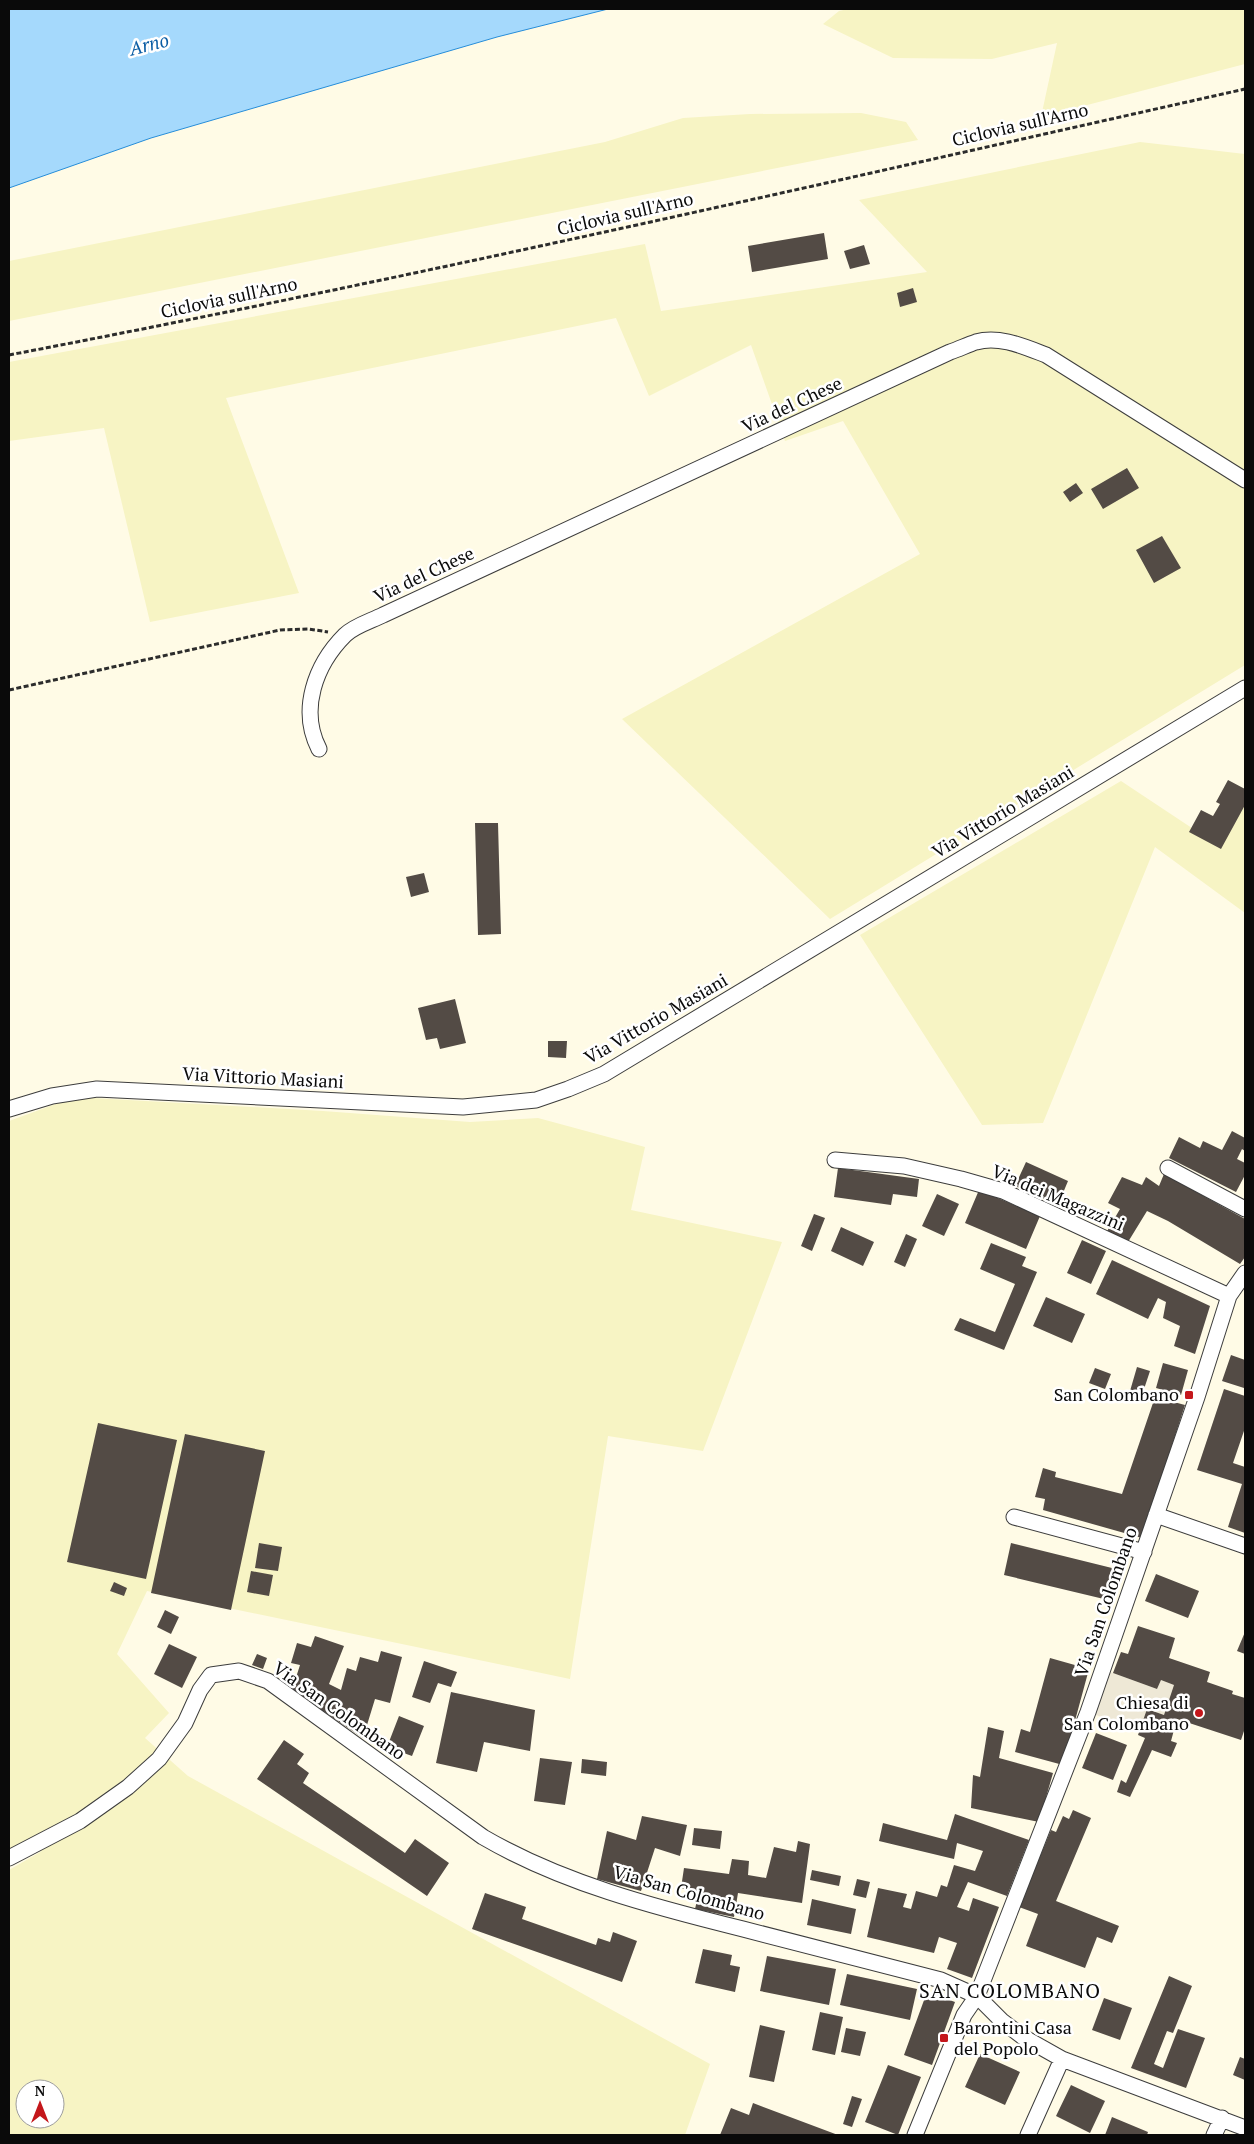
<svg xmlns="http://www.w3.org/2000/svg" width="1254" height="2144" font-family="'PT Serif',serif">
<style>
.farmland{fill:#f7f4c4;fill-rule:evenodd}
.plaza{fill:#eee8d6}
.water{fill:#a5d9fc;stroke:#268dd9}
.building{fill:#534b45}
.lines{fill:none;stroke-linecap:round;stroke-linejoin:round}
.minor-casing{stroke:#3d3d3d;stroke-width:17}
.path{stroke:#2c2c2c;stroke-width:3;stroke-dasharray:5 2.5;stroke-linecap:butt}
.minor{stroke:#fff;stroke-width:15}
.poi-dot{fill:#c4171b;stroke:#fff;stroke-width:2}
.labels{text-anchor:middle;stroke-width:5;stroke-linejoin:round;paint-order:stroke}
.street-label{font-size:18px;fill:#0a0a0a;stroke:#fff}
.poi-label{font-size:18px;fill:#0a0a0a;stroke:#fff;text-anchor:end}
.water-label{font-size:19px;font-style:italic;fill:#0a5da4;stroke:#fff}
.quarter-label{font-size:20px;letter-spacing:1px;fill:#0a0a0a;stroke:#fff}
</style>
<rect width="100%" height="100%" fill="#fffbe6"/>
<path class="farmland" d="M848 9H1245V64L1041 117 1057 43 992 59 893 58 823 24 839 11Z
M861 113 906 122 918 140 9 321V261L605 142 683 118 750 114Z
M1140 142 1245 154V665L830 919 622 719 920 554 843 421 785 441 751 345 649 396 616 318 226 398 299 593 150 622 104 428 9 441V362L645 244 661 311 927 272 859 200Z
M1121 781 1216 844 1245 794V913L1155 847 1043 1123 982 1125 860 935Z
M75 1097 323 1111 470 1122 538 1118 645 1147 631 1210 782 1242 703 1451 608 1436 570 1679 147 1591 117 1654 169 1713 145 1738 188 1776 710 2064 685 2135H9V1870L42 1851 9 1859V1121ZM25 2089H55V2119H25Z"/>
<path class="plaza" d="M1102 1669 1157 1689 1161 1680 1174 1685 1164 1715 1147 1709 1139 1731 1088 1712Z"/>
<path class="water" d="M9 9H608L497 37 151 138 9 188Z"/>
<path class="building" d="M824 233 828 259 752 272 748 246Z
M864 245 870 264 850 269 844 251Z
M913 288 917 302 900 307 897 293Z
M1127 468 1139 488 1103 509 1091 489Z
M1076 483 1083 493 1070 502 1063 492Z
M1162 536 1181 568 1154 583 1136 550Z
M1228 780 1245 789V805L1221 849 1189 832 1201 810 1213 816 1220 804 1216 802Z
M475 823H498L501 934 478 935Z
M424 873 429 892 411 897 406 877Z
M455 999 466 1043 440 1049 437 1038 426 1040 418 1008Z
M548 1041H567L566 1058 548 1057Z
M1232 1131 1245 1138V1151L1242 1149 1237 1159 1245 1163V1175L1236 1192 1169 1158 1179 1137 1200 1148 1203 1141 1222 1150Z
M1026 1162 1068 1181 1058 1205 1015 1186Z
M838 1168 919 1179 917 1197 893 1194 891 1205 834 1197Z
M1164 1174 1245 1219V1257L1240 1264 1168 1221 1147 1211 1128 1242 1106 1233 1120 1209 1108 1203 1122 1177 1142 1185 1146 1177 1159 1186Z
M979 1190 1040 1216 1026 1249 965 1223Z
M937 1194 959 1204 944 1236 922 1226Z
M814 1214 825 1218 812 1251 801 1246Z
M841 1227 874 1242 863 1266 831 1251Z
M906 1234 917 1239 905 1267 894 1262Z
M1082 1240 1106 1251 1091 1284 1067 1273Z
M991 1243 1026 1257 1022 1266 1037 1272 1004 1350 954 1330 960 1318 995 1332 1015 1284 980 1269Z
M1112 1260 1210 1306 1195 1354 1174 1346 1180 1326 1163 1318 1166 1302 1158 1298 1148 1319 1096 1294Z
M1046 1297 1085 1314 1072 1343 1033 1326Z
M1231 1355 1245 1360 1244 1388 1222 1381Z
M1163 1363 1188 1370 1181 1395 1156 1388Z
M1137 1367 1150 1371 1142 1395 1130 1391Z
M1095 1368 1111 1374 1105 1389 1089 1383Z
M1224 1389 1245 1396V1428L1233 1463 1245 1467V1533L1228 1527 1242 1484 1197 1470Z
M1155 1397 1185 1405 1142 1538 1043 1510 1045 1499 1035 1497 1043 1468 1056 1472 1055 1477 1122 1494Z
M98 1423 177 1440 146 1579 67 1562Z
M185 1434 265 1451 231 1610 151 1593Z
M259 1543 282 1547 278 1571 255 1568Z
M1011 1543 1116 1569 1108 1600 1004 1575Z
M251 1571 273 1575 269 1596 247 1592Z
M1156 1574 1199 1591 1188 1618 1145 1601Z
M114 1582 127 1588 124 1596 110 1591Z
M165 1610 179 1617 171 1634 157 1627Z
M1138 1626 1175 1638 1169 1658 1210 1672 1207 1682 1233 1691 1232 1694 1245 1698V1728L1241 1740 1177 1719 1171 1741 1177 1743 1171 1757 1152 1750 1130 1797 1117 1792 1121 1780 1126 1783 1145 1738 1138 1735 1147 1709 1164 1715 1174 1685 1161 1680 1157 1689 1113 1673 1121 1652 1128 1654Z
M1245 1632V1654L1237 1651Z
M315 1636 344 1646 329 1684 341 1690 347 1668 356 1671 360 1657 378 1662 381 1651 402 1657 390 1703 375 1699 363 1738 292 1690 300 1665 291 1663 297 1643 311 1647Z
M169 1644 197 1657 182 1688 154 1674Z
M257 1654 267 1658 263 1669 252 1665Z
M1050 1658 1089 1669 1063 1765 1015 1752 1021 1729 1030 1732Z
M424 1661 457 1672 451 1687 438 1683 430 1703 412 1697Z
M451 1692 535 1710 530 1751 484 1742 477 1772 436 1763Z
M399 1716 424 1726 412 1756 387 1747Z
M988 1727 1004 1731 999 1758 1053 1773 1039 1822 971 1808 973 1775 980 1777Z
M1096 1733 1127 1745 1113 1780 1082 1768Z
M284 1740 304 1754 297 1764 309 1773 303 1783 405 1853 415 1839 449 1863 427 1896 257 1779Z
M540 1758 572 1762 565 1805 534 1801Z
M582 1759 607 1762 606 1776 581 1773Z
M1073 1810 1091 1818 1056 1901 1119 1926 1112 1943 1097 1937 1085 1968 1026 1946 1038 1914 1019 1907 1051 1830 1056 1832 1063 1816 1069 1819Z
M955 1814 1029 1840 1007 1896 968 1882 957 1907 969 1911 973 1898 999 1907 972 1978 947 1969 957 1943 939 1937 934 1953 867 1937 878 1888 907 1894 903 1907 911 1909 916 1891 937 1897 941 1885 947 1887 954 1865 975 1871 983 1851 957 1843 954 1859 879 1841 883 1823 947 1840Z
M642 1816 687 1825 680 1856 655 1848 641 1891 597 1879 607 1831 636 1840Z
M694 1828 722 1831 720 1849 692 1845Z
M798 1841 810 1844 802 1903 738 1893 734 1917 695 1909 699 1892 681 1888 684 1868 729 1874 732 1859 749 1861 748 1875 766 1878 774 1847 796 1852Z
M812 1870 841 1876 839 1886 810 1880Z
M857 1879 870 1882 866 1898 853 1895Z
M485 1893 526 1907 522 1919 596 1945 598 1938 610 1942 613 1932 637 1941 622 1982 472 1929Z
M812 1899 856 1909 851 1934 807 1925Z
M703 1949 732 1955 730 1965 740 1967 735 1992 695 1983Z
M767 1956 836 1969 829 2005 760 1991Z
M847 1974 917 1989 910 2020 840 2005Z
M1169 1976 1192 1986 1173 2033 1167 2031 1154 2064 1163 2068 1178 2029 1205 2038 1186 2088 1131 2068Z
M927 1992 955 2002 932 2065 904 2055Z
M1104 1998 1132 2008 1120 2040 1092 2030Z
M820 2012 843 2017 835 2055 812 2050Z
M760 2025 785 2031 774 2082 749 2077Z
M846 2028 866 2032 860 2056 841 2052Z
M980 2054 1020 2072 1005 2105 965 2087Z
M1240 2057 1245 2059V2080L1233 2075Z
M888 2065 921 2077 898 2135 865 2122Z
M1071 2085 1105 2101 1090 2133 1056 2116Z
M852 2096 862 2099 852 2127 843 2124Z
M753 2103 838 2135H720L731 2108 749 2115Z
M1112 2117 1148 2132 1147 2135H1105Z"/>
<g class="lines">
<defs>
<path id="minor" d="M319 749C299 710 315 665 345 635 354 626 371 621 383 615L950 352C959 349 967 345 976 342 999 335 1025 347 1046 355L1245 480
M9 1109 52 1096 97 1089 463 1107 536 1100 568 1089 604 1074 1245 688
M835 1160 904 1166 961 1179 1003 1191 1229 1296
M1168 1168 1245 1209
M1156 1515 1245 1546
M1014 1517 1144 1552
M9 1858 80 1821 128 1787 159 1759 185 1723 200 1690 211 1675 239 1671 268 1681 483 1837C562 1883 654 1907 743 1929 809 1946 875 1963 941 1980L977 1996 1002 2021 1023 2037 1062 2059 1245 2128
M915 2135 964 2015 977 1996 1088 1712 1197 1397 1229 1296 1245 1273
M1028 2135 1062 2059
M1214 2135 1222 2118"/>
</defs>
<use href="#minor" class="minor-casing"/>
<path class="path" d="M9 355C423 276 834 181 1245 89
M9 690 280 630 309 629 328 632"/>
<use href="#minor" class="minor"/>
</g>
<g class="poi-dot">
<rect x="1184" y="1390" width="10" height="10" rx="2.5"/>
<circle cx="1199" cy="1713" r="5"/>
<rect x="939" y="2033" width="10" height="10" rx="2.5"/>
</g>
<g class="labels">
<g class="street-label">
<text transform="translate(1020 125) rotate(-13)" y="6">Ciclovia sull'Arno</text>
<text transform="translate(625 214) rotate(-13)" y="6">Ciclovia sull'Arno</text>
<text transform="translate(229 298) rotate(-12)" y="6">Ciclovia sull'Arno</text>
<text transform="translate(792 405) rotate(-25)" y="6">Via del Chese</text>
<text transform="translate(424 575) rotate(-25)" y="6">Via del Chese</text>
<text transform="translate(1003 812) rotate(-31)" y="6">Via Vittorio Masiani</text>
<text transform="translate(656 1019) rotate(-30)" y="6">Via Vittorio Masiani</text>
<text transform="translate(263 1078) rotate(3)" y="6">Via Vittorio Masiani</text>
<text transform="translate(1058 1198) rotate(23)" y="6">Via dei Magazzini</text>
<text transform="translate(1106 1602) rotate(-71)" y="6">Via San Colombano</text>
<text transform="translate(339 1711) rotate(35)" y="6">Via San Colombano</text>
<text transform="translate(689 1893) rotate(16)" y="6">Via San Colombano</text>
</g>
<g class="poi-label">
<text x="1179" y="1401">San Colombano</text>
<text x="1189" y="1709">Chiesa di<tspan x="1189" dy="21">San Colombano</tspan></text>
<text x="954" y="2034" text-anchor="start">Barontini Casa<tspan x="954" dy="21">del Popolo</tspan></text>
</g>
<g class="water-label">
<text transform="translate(149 44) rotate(-14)" y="7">Arno</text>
</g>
<g class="quarter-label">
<text x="1010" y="1998">SAN COLOMBANO</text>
</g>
</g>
<rect width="1254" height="2144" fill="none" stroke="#0a0a0a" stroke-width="20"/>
<g transform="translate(40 2104)"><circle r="24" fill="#ffffff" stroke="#9d9d9d"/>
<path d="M0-4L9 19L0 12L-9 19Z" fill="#c4171b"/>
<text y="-8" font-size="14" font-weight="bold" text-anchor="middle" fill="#0a0a0a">N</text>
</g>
</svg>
